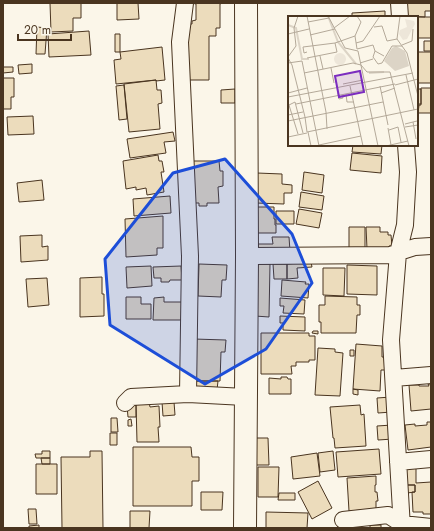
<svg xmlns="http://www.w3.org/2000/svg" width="434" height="531" font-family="Jost,sans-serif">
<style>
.building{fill:#ecdcbc;stroke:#4a3520}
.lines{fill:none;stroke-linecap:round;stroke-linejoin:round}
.street-casing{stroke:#4a3520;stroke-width:18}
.secondary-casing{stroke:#4a3520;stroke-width:24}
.street{stroke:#fbf6e9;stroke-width:16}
.secondary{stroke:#fbf6e9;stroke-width:22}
.marked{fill:#1d4ed8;fill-opacity:0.2;stroke:#1d4ed8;stroke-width:3;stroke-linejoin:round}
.inset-river{fill:none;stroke:#dcd4c6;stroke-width:2}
.inset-road{fill:none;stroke:#b4a999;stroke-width:1}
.view{fill:#7b2cbf;fill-opacity:0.15;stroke:#7b2cbf;stroke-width:2}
.inset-edge{fill:none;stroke:#4a3520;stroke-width:2}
</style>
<rect width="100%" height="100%" fill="#fbf6e9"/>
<path class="building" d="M50 3H81V18H73V31L51 32Z
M117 3H138L139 19 117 20Z
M192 3H222L220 4V28H216V36H209V80H185L187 24H192V21L196 20V4Z
M404 3H431V11H425V17L406 16Z
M385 11V17H352V13Z
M417 17H431V38H417Z
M37 27 47 28 45 54H36Z
M89 31 91 55 49 57 48 34Z
M115 34H120V52H115Z
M424 41H431V51H424Z
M162 47 165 80 156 81V80L116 84 114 60 121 59 120 52Z
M417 52H431V83H417Z
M32 64V73L19 74 18 65Z
M3 67H13V72L3 73Z
M3 78H14V97H11V109H3Z
M156 80 157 90H161L162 103 158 104 160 129 129 132 124 84Z
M124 85 127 119 119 120 116 86Z
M421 88H431V113H418L419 105H421Z
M235 89V103H221V90Z
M417 89H421V104H417Z
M33 116 34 134 8 135 7 117Z
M173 132 175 141 164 142 166 153 130 158 127 139Z
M353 145H382L381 154 352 152Z
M352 153 382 156 381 173 350 170Z
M158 155 159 161H162L164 172H161L164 192 147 195 146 188 136 190V187L126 189 123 161Z
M189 161H219L220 171H223V186L218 187 219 203H207V206H199V203H193Z
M304 172 324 175 322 193 302 190Z
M257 173 282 174V184L292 185V193H284V204L256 203Z
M42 180 44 200 19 202 17 183Z
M301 192 324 196 322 210 299 207Z
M170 196 171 213 134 216 133 199Z
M255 207H274V219H275V225H276V233H255Z
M299 209 322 213 319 228 296 224Z
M276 211H294V224H276Z
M163 216V248H157V255L126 257 125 219Z
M349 227H365V250H349Z
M366 227H380V232H388V235H391L392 246H389V249H367Z
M42 235V247L48 246V260L21 262 20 236Z
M272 237H289L290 251 258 252V244H273Z
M311 262 312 267 297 268 298 278 287 279V264Z
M199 264 227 265 226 280H222L221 297 198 296Z
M257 264H270L269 317 255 316Z
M273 264H287V279H274Z
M347 265 377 266V295L347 294Z
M151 266 152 286 127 288 126 267Z
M181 266 182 280H170L169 282H161V278H154L153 267Z
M323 268H345L344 296 323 295Z
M102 277V294H104V316L80 317V278Z
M47 278 49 305 28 307 26 279Z
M282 280 306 282 305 284H309L308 298 281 296Z
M325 296 357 297V305H360V315H357L356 333H321V322H319V305H325Z
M126 297H141V304H151V319H126Z
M164 297V302H185V320H153L154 298Z
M280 298 305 300 304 314 283 313 284 306H280Z
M280 316 305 317V331L283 330V323H280Z
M313 331H318V334L312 333Z
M261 333H309V336H315V360H309V362H296V366H291L292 374H261Z
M194 339 226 340 225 352H221L220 381H193Z
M356 344 382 346V357H386L385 370H381L380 391 353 389Z
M318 348 335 349V352L343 353 340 396 315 395Z
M350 350H354V356H350Z
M281 377H287L288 379H291V394H269V378L281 379Z
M193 381H218L217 390H193Z
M428 384H431V409L411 411 409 385H419V386H429Z
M353 389 358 390V395L353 394Z
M391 397 392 412 378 413 377 398Z
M149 402 150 407 159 406 160 427H158L159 442H137L136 403Z
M162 402H174L175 415 163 416Z
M136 405V417H128L127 406Z
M360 405 361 415 364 414 366 446 335 448 334 438H333L330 407Z
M111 418H117L118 432H111Z
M131 419 132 426H128V420Z
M427 422H431V447L408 450 405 425 415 424V426L427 425Z
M392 425 393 439 378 440 377 426Z
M110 433H117V445H110Z
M254 438H268L269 465H254Z
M133 447H191L192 457H199V481H192V506H133Z
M379 449 381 474 338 477 336 452Z
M42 451H50V458H36L35 454H42Z
M90 451H102L103 528H62L61 457H90Z
M333 451 335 470 320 472 318 453Z
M317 453 320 476 293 479 291 457Z
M41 458H50V464H42Z
M36 464H57V494H36Z
M258 467H279L278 497H258Z
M416 468V483L431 482V514H423V512H413L412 492H415V485H407L406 469Z
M376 476V485H375V492H377L378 501H376V509L349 511 347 478Z
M318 481 332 508 312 519 298 492Z
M406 485H415V492L407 493Z
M201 492H223L222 510H201Z
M279 493H295V500H278Z
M28 509H36L37 524H29Z
M130 511H150L149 528H130Z
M266 512 308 513 307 528H266Z
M39 525V528H29V526Z
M370 525H381V528H370Z"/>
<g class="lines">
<defs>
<path id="street" d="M185 3 180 42 190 256 188 394
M399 3 400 17
M247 256 390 255 415 247 431 246
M394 378 431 375
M125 403 131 397 188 394 245 397
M398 462 431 459
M343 520 388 515 402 524 431 527
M402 528 391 340 398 253 405 225 408 172 406 145"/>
<path id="secondary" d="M245 528 247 256 246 3"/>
</defs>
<use href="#street" class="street-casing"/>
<use href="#secondary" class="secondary-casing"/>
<use href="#street" class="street"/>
<use href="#secondary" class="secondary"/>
</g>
<path class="marked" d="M225 159 292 234 312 283 266 349 205 384 110 325 105 259 173 173Z"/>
<g transform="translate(288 16)">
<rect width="130" height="130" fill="#fbf6e9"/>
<path d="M117 3 126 5 127 8 119 23 115 24 111 18 112 14 119 11ZM46 43a6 6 0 1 1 12 0a6 6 0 1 1-12 0Z" fill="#ede6d9"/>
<path d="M108 30 117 35 121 50 107 55 96 45 104 32Z" fill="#dcd4c6"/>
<path class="inset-river" d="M40 0 50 26 68 48M0 9 8 12 14 43H21M81 57 96 56"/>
<path class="inset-road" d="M19 0 38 96 39 113M40 0 57 32 70 35 90 130M69 0 73 6 67 20 69 33M112 0 109 23 119 37 130 80M20 6 41 2M86 11 94 10 99 25 109 23M46 12 62 0M0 18 21 13M22 19 47 13M68 27 75 25 92 0M114 29 124 25 125 13M69 33 85 29 87 35 96 40M87 35 85 41 90 48 94 47 104 30H114M19 36 16 37 15 31 47 27 67 20M32 40 35 53M0 41 8 30 6 12 10 0M0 42 4 49 17 101M19 42 49 36 47 27M0 47 14 45 31 130M72 47 85 43M43 52 46 67M16 57 65 47 73 49 79 56H102L121 130M118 59 126 94M55 68 75 64M107 69 130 63M62 70 75 130M92 70 100 109M0 77 19 72M50 77 51 83 55 82 54 79M93 77 107 72M58 78 59 86H66M0 81 125 57M0 86 10 118M8 88 107 68M1 89 7 86 15 117M0 99 15 96M17 101 19 116 130 93M0 105 95 86M125 106 128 123M117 108 129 105M117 111 130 109M100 112 103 129M101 114 110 111 113 126M20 116 23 130M0 121 19 117M31 129 73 120M98 130 120 125"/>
<path class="view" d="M72 55 76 76 51 81 47 60Z"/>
<rect width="130" height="130" class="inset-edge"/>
</g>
<rect width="434" height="531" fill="none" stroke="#4a3520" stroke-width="8"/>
<path d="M18 34v6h53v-6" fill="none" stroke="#4a3520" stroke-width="2"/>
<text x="24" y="34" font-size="12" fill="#4a3520" stroke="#fbf6e9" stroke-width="3" paint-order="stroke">20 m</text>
</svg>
